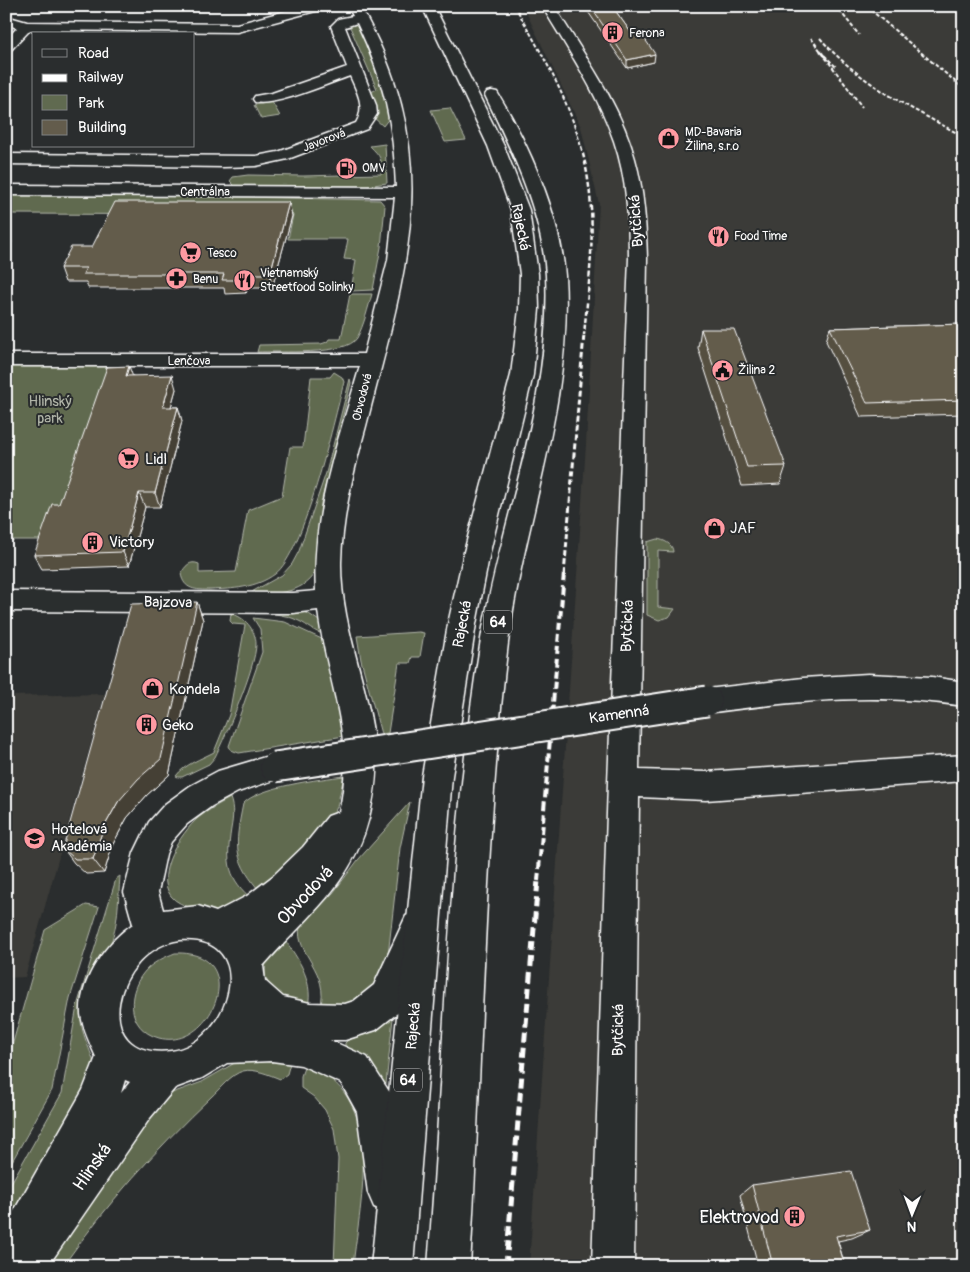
<svg xmlns="http://www.w3.org/2000/svg" width="970" height="1272" font-family="Pangolin,sans-serif">
<style>
.built{fill:#3b3b37}
.green{fill:#606a50;stroke:#b0b4a8}
.lines{fill:none;stroke-linecap:round;stroke-linejoin:round}
.minor-casing{stroke:#fff;stroke-width:3}
.primary-casing{stroke:#fff;stroke-width:3}
.minor{fill:#2a2d2e;fill-rule:evenodd}
.primary{fill:#2a2d2e;fill-rule:evenodd}
.rail-far4{stroke:#fff;stroke-width:2;stroke-dasharray:4 2;stroke-linecap:butt}
.rail-far3{stroke:#fff;stroke-width:2.5;stroke-dasharray:5 2.5;stroke-linecap:butt}
.rail-far2{stroke:#fff;stroke-width:3;stroke-dasharray:6 3;stroke-linecap:butt}
.rail-far1{stroke:#fff;stroke-width:4;stroke-dasharray:8 4;stroke-linecap:butt}
.rail{stroke:#fff;stroke-width:5;stroke-dasharray:10 5;stroke-linecap:butt}
.minor-bridge-casing{stroke:#fff;stroke-width:33;stroke-linecap:butt}
.minor-bridge{stroke:#2a2d2e;stroke-width:29}
.wall{fill:#554f41;stroke:#fff}
.shaded-wall{fill:#454035;stroke:#fff}
.building{fill:#635c4c;stroke:#fff}
.labels{text-anchor:middle;stroke-width:4;stroke-linejoin:round;paint-order:stroke}
.far-poi-label{font-size:12px;fill:#fff;stroke:#2a2d2e;text-anchor:start}
.far-street-label{font-size:12px;fill:#fff;stroke:#2a2d2e}
.shield{fill:#2a2d2e;stroke:#bfc0c0;stroke-width:1}
.shield-label{font-size:14px;font-weight:bold;fill:#fff}
.street-label{font-size:15px;fill:#fff;stroke:#2a2d2e}
.park-label{font-size:15px;fill:#b0b4a8;stroke:#2a2d2e}
.poi-label{font-size:15px;fill:#fff;stroke:#2a2d2e;text-anchor:start}
.near-street-label{font-size:18px;fill:#fff;stroke:#2a2d2e}
.near-poi-label{font-size:18px;fill:#fff;stroke:#2a2d2e;text-anchor:end}
</style>
<rect width="100%" height="100%" fill="#2a2d2e"/>
<filter id="ink" filterUnits="userSpaceOnUse"><feTurbulence type="fractalNoise" baseFrequency=".02" numOctaves="2"/><feDisplacementMap in="SourceGraphic" scale="10" xChannelSelector="R" yChannelSelector="G"/><feConvolveMatrix kernelMatrix="1 2 1 2 8 2 1 2 1" color-interpolation-filters="sRGB"/></filter>
<g filter="url(#ink)">
<path class="built" d="M523 6H964V1266H529L586 445 599 204 581 127Z
M105 694 25 977 6 978V696Z"/>
<path class="green" d="M357 21 375 65 390 117 383 126 373 117 369 93 377 89 350 27 342 28Z
M272 102 280 116 261 119 254 105Z
M450 108 466 140 445 142 431 110Z
M385 144 387 183 367 186H235L230 181 233 177 248 175 303 176 381 174C382 158 381 157 370 146Z
M6 192 380 200 385 206 381 247 373 290 351 291 356 260 344 259 348 239H288L293 215 6 214Z
M350 294H372C368 308 364 325 357 338 346 356 278 351 257 352L259 345 321 344 327 342 329 339H341Z
M6 365 114 366 45 540H6Z
M334 372 342 377 344 382C334 421 304 553 275 574 256 588 233 589 210 590 196 590 184 590 181 574 185 566 190 560 199 564V573L236 572 248 510 282 496 290 447H303L311 377H330Z
M350 379 351 383 321 503 315 572C301 596 273 593 248 594L282 575 292 564 299 551 326 473Z
M657 539C664 540 673 544 673 552L658 551V607L675 609 669 617 659 620 647 615V542Z
M302 611 309 614 322 623 324 634C315 633 308 625 299 621 283 613 266 613 248 612Z
M231 614C244 616 256 630 256 644 256 667 226 735 215 757L209 764 182 777H178L176 776C185 764 201 759 214 752L229 715 245 625 233 624 230 621Z
M253 618 285 622 326 641 344 736 239 753 231 750 229 746 262 652 260 629Z
M419 632 424 633 420 657H412L410 663H399L388 733 381 734 361 660 357 636Z
M344 776 337 807 327 828 263 895C233 860 234 848 243 804 257 787 321 779 344 776Z
M230 798C234 808 233 818 231 829 226 863 227 878 254 901 244 905 231 912 221 912 207 912 180 908 171 896 154 874 181 833 198 818 208 810 219 804 230 798Z
M410 802 400 848 387 965 380 984 354 1006 320 1009C331 971 294 953 300 927L333 893 358 860Z
M120 876C118 901 119 924 109 948 100 967 86 983 82 1003 77 1028 88 1042 94 1063 95 1069 94 1076 94 1083L6 1236V1192L62 1093 77 1006 116 879Z
M86 905 99 907 70 998 52 1090 6 1172V1067L45 930Z
M280 934C296 954 314 980 308 1006L285 1001 269 985 265 976 266 957Z
M175 953C252 950 213 1052 159 1038 125 1029 126 989 148 968 156 961 165 957 175 953Z
M390 1017 393 1018 386 1084 383 1083 345 1047V1043L348 1040 369 1033Z
M256 1056 290 1063 287 1074 280 1079C270 1075 254 1068 243 1071 231 1074 220 1089 211 1097 157 1148 106 1205 63 1266H39L161 1097 202 1082 238 1061Z
M305 1065C388 1094 360 1199 353 1266H334L338 1159 334 1129 325 1110 314 1097 301 1088V1076Z"/>
<g class="lines">
<defs>
<path id="minor" d="M304 6H325L323 9 237 32 30 30 11 50 6 51V39L17 28 6 24V16L27 22 237 24Z
M348 6H360C447 158 406 269 366 426 354 470 342 516 341 562 340 631 374 694 376 763 377 781 373 800 369 818 352 885 306 917 263 966L265 981 283 997 310 1003 345 1004 354 1001 374 985 406 916 418 911 430 916 435 928 400 1011 376 1030 345 1040H330L367 1057 390 1093 395 1107 408 1193 402 1207 388 1213 374 1207 368 1193 357 1112 341 1083 301 1065 272 1061 227 1063 202 1078 175 1088 150 1118 48 1266H6V1225L83 1090 96 1057C90 1043 83 1030 81 1014 79 981 106 942 133 924L124 892 134 853 149 822 165 804 190 786 218 771 275 754 286 758 290 767 286 776 238 792 212 806 187 824 171 842 166 854 158 892 163 910 198 906 216 912 247 896 273 876 303 847 328 816 339 812C357 740 326 680 318 610L293 613 6 611V591L293 593 316 591C311 514 339 439 360 366H6V354H364L388 260 395 197 6 195V185L396 187C394 125 384 79 357 23L345 27 376 105 377 114 367 129 288 159 256 166 224 167 6 164V154L256 156 278 152 356 123C366 106 357 92 350 76 329 83 275 107 255 102L253 99 255 96 272 93 347 67 331 26 338 19 353 16ZM180 940C262 934 231 1043 171 1051 87 1061 114 949 180 940ZM125 1080 130 1082 121 1093Z
M542 6H554C584 55 620 103 635 159 644 191 646 225 647 258L639 770 706 772 964 755V781L706 800 639 797 634 1266H592L608 783 629 258C629 219 627 179 614 141 597 92 568 50 542 6Z
M868 674 932 677 964 682V706C876 692 794 701 707 713L697 709 692 701 697 693 707 689 803 678Z"/>
<path id="primary" d="M422 6H434L504 146 529 210 538 274 539 309 533 375 490 552 476 624 452 776 413 1266H371L422 776 448 624 464 552 511 375 519 309 520 274 511 210 488 146Z
M492 91 497 92C528 142 561 217 565 276 573 403 524 519 508 643 483 850 483 1058 470 1266H428C445 1057 447 846 481 639 501 518 552 401 546 275 542 211 512 152 485 95L487 92Z"/>
</defs>
<use href="#minor" class="minor-casing"/>
<use href="#primary" class="primary-casing"/>
<use href="#minor" class="minor"/>
<use href="#primary" class="primary"/>
<path class="rail-far4" d="M515 6C540 51 568 97 581 147
M836 6 859 35
M866 6 964 89
M811 38 862 107
M820 38C858 82 907 106 957 133
M820 51 836 67"/>
<path class="rail-far3" d="M581 146C599 213 590 268 584 335"/>
<path class="rail-far2" d="M564 575 584 334"/>
<path class="rail-far1" d="M538 881 564 573"/>
<path class="rail" d="M506 1266 538 880"/>
<defs>
<path id="minor-bridge" d="M275 767 707 701"/>
</defs>
<use href="#minor-bridge" class="minor-bridge-casing"/>
<use href="#minor-bridge" class="minor-bridge"/>
</g>
<path class="wall" d="M584 6H612L632 34 654 62 627 68Z
M289 202 292 216 272 288H248L246 293 225 294 224 288H88L86 282H65L60 268 92 247Z
M964 324V414L861 417 826 341 830 328Z
M701 329 786 466 780 484 742 486 698 348Z
M133 376 176 389 171 407H178L182 421 160 507H145L129 566 42 569 34 555Z
M197 602 203 620 169 775 147 795 127 818 113 844 104 873 86 874 74 863 63 848Z
M752 1185 870 1230 852 1238 838 1241 845 1266H758L740 1195Z"/>
<path class="shaded-wall" d="M655 54 654 62 627 68V60Z
M289 202 292 216 272 288 270 274Z
M7 229 12 242 6 252V230Z
M245 274 248 288 246 293 243 280Z
M129 366 134 380 126 376Z
M172 375 176 389 167 421 163 407Z
M178 407 182 421 160 507 155 493Z
M139 493 145 507 129 566 123 552Z
M197 602 203 620 169 775 147 795 127 818 113 844 104 873 93 859 103 829 118 802Z"/>
<path class="building" d="M590 6H612L632 34 642 35 655 54 627 60Z
M115 202H289L270 274H245L243 280H222L224 274H83L86 268H60L71 247H92Z
M964 324V400L867 403 830 328Z
M701 329H734L786 466 747 467Z
M129 366 126 376 172 375 163 407H178L155 493H139L123 552 34 555 52 504H59L107 367Z
M197 602 161 759 138 779 118 802 103 829 93 859H75L63 848 131 604Z
M851 1171 870 1230 836 1236 845 1266H773L752 1185Z"/>
</g>
<defs>
<symbol id="building-disc" viewBox="-11 -11 22 22"><circle r="9.5" fill="#ff9aa2" stroke="#2a2d2e"/><path d="M-4-6H4V6H1V3H-1V6H-4ZM-2.5-4.3h1.7v1.8h-1.7ZM.8-4.3h1.7v1.8H.8ZM-2.5-1h1.7V.8h-1.7ZM.8-1h1.7V.8H.8Z" fill="#111"/></symbol>
<symbol id="shop-disc" viewBox="-11 -11 22 22"><circle r="9.5" fill="#ff9aa2" stroke="#2a2d2e"/><path d="M-5-2.5h2.3a2.7 3.5 0 0 1 5.4 0H5L5.5 6h-11ZM-1.5-2.5h3a1.5 2.3 0 0 0-3 0Z" fill="#111"/></symbol>
<symbol id="fuel-disc" viewBox="-11 -11 22 22"><circle r="9.5" fill="#ff9aa2" stroke="#2a2d2e"/><path d="M-5.5-6h7V0h2V4h1.3V-2.5L3-4.5l.8-.8L6-3V5H2.5V1h-1V6h-7ZM-4.2-4.7v3.2H.2V-4.7Z" fill="#111"/></symbol>
<symbol id="restaurant-disc" viewBox="-11 -11 22 22"><circle r="9.5" fill="#ff9aa2" stroke="#2a2d2e"/><path d="M-5-6h1v4h1v-4h1v4h1v-4h1v5L-1.5 .5V6h-2V.5L-5-1ZM5-6V6H3V1.5H1.5Q1.5-4 5-6Z" fill="#111"/></symbol>
<symbol id="supermarket-disc" viewBox="-11 -11 22 22"><circle r="9.5" fill="#ff9aa2" stroke="#2a2d2e"/><path d="M-6-5.5h2.5l.6 2H6L4.5 2H-2.5L-4.4-4H-6ZM-1.5 3.2a1.3 1.3 0 1 0 .1 0ZM3 3.2a1.3 1.3 0 1 0 .1 0Z" fill="#111"/></symbol>
<symbol id="pharmacy-disc" viewBox="-11 -11 22 22"><circle r="9.5" fill="#ff9aa2" stroke="#2a2d2e"/><path d="M-2-6h4v4h4v4h-4v4h-4v-4h-4v-4h4Z" fill="#111"/></symbol>
<symbol id="civic-disc" viewBox="-11 -11 22 22"><circle r="9.5" fill="#ff9aa2" stroke="#2a2d2e"/><path d="M-.6-6.5H3V-4.5H.6V-3L4-1V1h2V6H-6V1h2V-1L-.6-3ZM-1.2 2.5V6h2.4V2.5Z" fill="#111"/></symbol>
<symbol id="school-disc" viewBox="-11 -11 22 22"><circle r="9.5" fill="#ff9aa2" stroke="#2a2d2e"/><path d="M0-5L7-2L0 1L-7-2ZM-4 1L0 2.5L4 1V4Q0 6-4 4Z" fill="#111"/></symbol>
</defs>
<g fill-rule="evenodd">
<use href="#building-disc" x="600" y="20" width="25" height="25"/>
<use href="#shop-disc" x="656" y="126" width="25" height="25"/>
<use href="#fuel-disc" x="334" y="156" width="25" height="25"/>
<use href="#restaurant-disc" x="706" y="224" width="25" height="25"/>
<use href="#supermarket-disc" x="178" y="240" width="25" height="25"/>
<use href="#pharmacy-disc" x="164" y="266" width="25" height="25"/>
<use href="#restaurant-disc" x="232" y="268" width="25" height="25"/>
<use href="#civic-disc" x="710" y="358" width="25" height="25"/>
<use href="#supermarket-disc" x="116" y="446" width="25" height="25"/>
<use href="#shop-disc" x="702" y="516" width="25" height="25"/>
<use href="#building-disc" x="80" y="530" width="25" height="25"/>
<use href="#shop-disc" x="140" y="676" width="25" height="25"/>
<use href="#building-disc" x="134" y="712" width="25" height="25"/>
<use href="#school-disc" x="22" y="826" width="25" height="25"/>
<use href="#building-disc" x="782" y="1204" width="25" height="25"/>
</g>
<g class="labels">
<g class="far-poi-label">
<text x="629" y="37">Ferona</text>
<text x="685" y="136">MD-Bavaria<tspan x="685" dy="14">Žilina, s.r.o</tspan></text>
<text x="362" y="172">OMV</text>
<text x="734" y="240">Food Time</text>
<text x="207" y="257">Tesco</text>
<text x="260" y="277">Vietnamský<tspan x="260" dy="14">Streetfood Solinky</tspan></text>
<text x="193" y="283">Benu</text>
<text x="738" y="374">Žilina 2</text>
</g>
<g class="far-street-label">
<text transform="translate(324 140) rotate(-21)" y="4">Javorová</text>
<text x="205" y="196">Centrálna</text>
<text x="189" y="365">Lenčova</text>
<text transform="translate(362 397) rotate(-76)" y="4">Obvodová</text>
</g>
<g class="shield">
<rect x="484" y="610.5" width="28" height="23" rx="4"/>
<rect x="394" y="1068.5" width="28" height="23" rx="4"/>
</g>
<g class="shield-label">
<text x="498" y="627">64</text>
<text x="408" y="1085">64</text>
</g>
<g class="street-label">
<text transform="translate(636 221) rotate(-94)" y="5">Bytčická</text>
<text transform="translate(521 227) rotate(79)" y="5">Rajecká</text>
<text transform="translate(168 602) rotate(1)" y="5">Bajzova</text>
<text transform="translate(462 624) rotate(-79)" y="5">Rajecká</text>
<text transform="translate(627 626) rotate(-88)" y="5">Bytčická</text>
<text transform="translate(619 714) rotate(-8)" y="5">Kamenná</text>
<text transform="translate(413 1026) rotate(-85)" y="5">Rajecká</text>
<text transform="translate(618 1030) rotate(-89)" y="5">Bytčická</text>
</g>
<g class="park-label">
<text x="50" y="406">Hlinský<tspan x="50" dy="17">park</tspan></text>
</g>
<g class="poi-label">
<text x="145" y="464">Lidl</text>
<text x="730" y="533">JAF</text>
<text x="109" y="547">Victory</text>
<text x="169" y="694">Kondela</text>
<text x="162" y="730">Geko</text>
<text x="51" y="834">Hotelová<tspan x="51" dy="17">Akadémia</tspan></text>
</g>
<g class="near-street-label">
<text transform="translate(305 895) rotate(-47)" y="6">Obvodová</text>
<text transform="translate(92 1167) rotate(-55)" y="6">Hlinská</text>
</g>
<g class="near-poi-label">
<text x="779" y="1223">Elektrovod</text>
</g>
</g>
<rect width="970" height="1272" fill="none" stroke="#2a2d2e" stroke-width="25"/>
<rect x="12" y="12" width="945" height="1247" fill="none" stroke="#fff" stroke-width="2" filter="url(#ink)"/>
<rect x="32" y="32" width="162" height="115" fill="#2a2d2e" stroke="#7f8182"/>
<rect x="42" y="49" width="25" height="8" fill="#2a2d2e" stroke="#7f8182"/>
<text x="78" y="58" font-size="15" fill="#ffffff">Road</text>
<rect x="42" y="74" width="25" height="8" fill="#ffffff" stroke="#7f8182"/>
<text x="78" y="82" font-size="15" fill="#ffffff">Railway</text>
<rect x="42" y="95" width="25" height="15" fill="#606a50" stroke="#7f8182"/>
<text x="78" y="108" font-size="15" fill="#ffffff">Park</text>
<rect x="42" y="120" width="25" height="15" fill="#635c4c" stroke="#7f8182"/>
<text x="78" y="132" font-size="15" fill="#ffffff">Building</text>
<g transform="translate(912 1214) rotate(181)" stroke="#2a2d2e" stroke-width="4" paint-order="stroke">
<path d="M0-4L9 19L0 12L-9 19Z" fill="#ffffff"/>
<text y="-8" font-size="14" font-weight="bold" text-anchor="middle" fill="#ffffff">N</text>
</g>
</svg>
